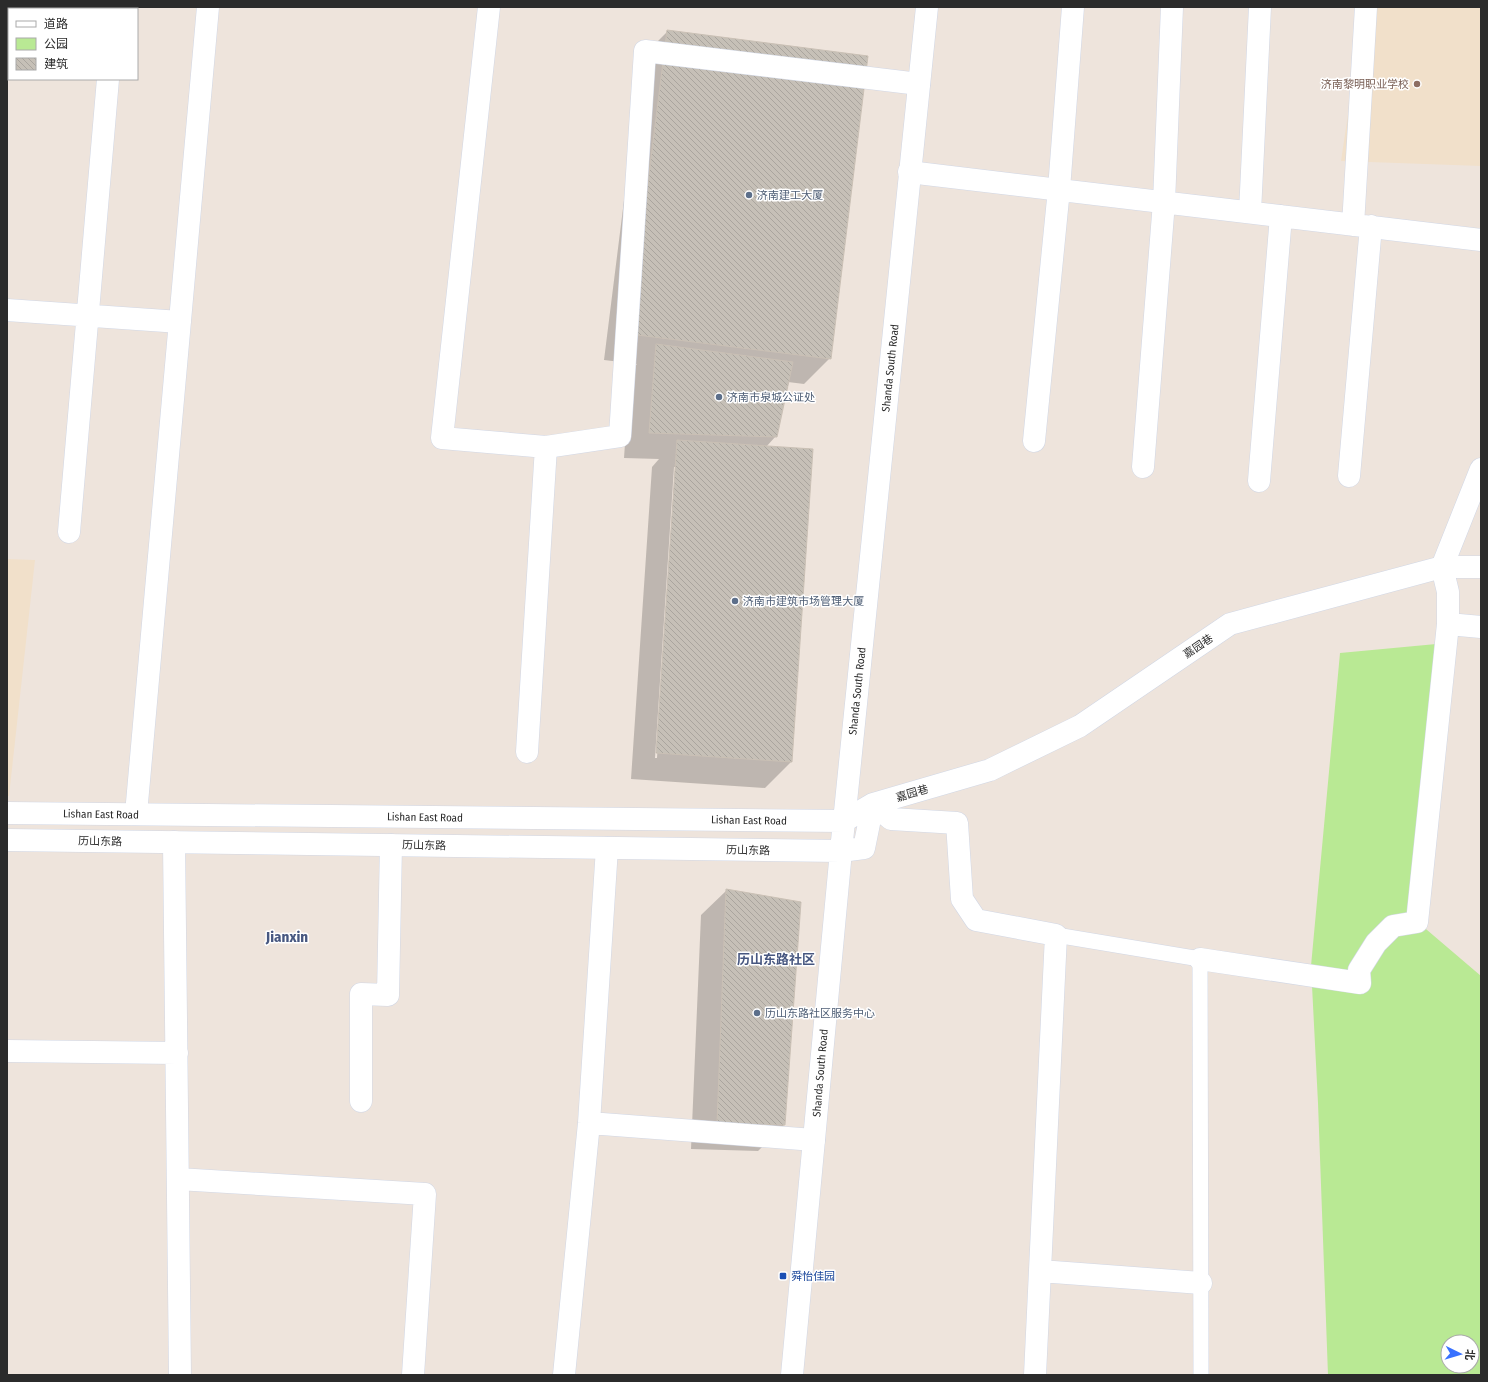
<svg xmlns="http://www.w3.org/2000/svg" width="1488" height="1382" font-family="'Fira Sans Condensed','Noto Sans SC',sans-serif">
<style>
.education{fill:#f1e0ca}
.park{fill:#b9e994;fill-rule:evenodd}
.shadow{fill:#0003;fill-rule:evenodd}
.building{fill:url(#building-back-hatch);stroke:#cac0b5}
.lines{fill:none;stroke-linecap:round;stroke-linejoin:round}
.lane-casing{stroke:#d1d7e5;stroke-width:16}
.street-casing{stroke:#d1d7e5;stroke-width:23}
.secondary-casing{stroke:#d1d7e5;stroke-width:23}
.lane{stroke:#fff;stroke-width:15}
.street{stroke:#fff;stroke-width:22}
.secondary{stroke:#fff;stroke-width:22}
.education-dot{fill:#8d6e63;stroke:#fff;stroke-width:1.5}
.service-dot{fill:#5c6f8a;stroke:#fff;stroke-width:1.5}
.transit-dot{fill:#1a4fb4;stroke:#fff;stroke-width:1.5}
.labels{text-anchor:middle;stroke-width:3;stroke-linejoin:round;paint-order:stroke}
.education-label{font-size:11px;fill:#785e54;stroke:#fff;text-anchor:end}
.service-label{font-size:11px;fill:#4e5e75;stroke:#fff;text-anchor:start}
.street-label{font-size:11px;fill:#2b2b2b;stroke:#fff}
.transit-label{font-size:11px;fill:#164399;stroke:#fff;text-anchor:start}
.quarter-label{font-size:13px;font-weight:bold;fill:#475780;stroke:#fff}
.district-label{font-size:15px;font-weight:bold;fill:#475780;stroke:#fff}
</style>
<defs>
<pattern id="building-back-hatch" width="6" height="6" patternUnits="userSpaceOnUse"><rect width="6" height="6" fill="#c6c0b7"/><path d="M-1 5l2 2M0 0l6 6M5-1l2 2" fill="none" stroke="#aaa59e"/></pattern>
</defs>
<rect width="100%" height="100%" fill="#eee4dc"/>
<path class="education" d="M1364 7H1481V166L1341 161Z
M7 559 35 560 9 796H7Z"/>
<path class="park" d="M1447 643 1420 924 1481 976V1375H1328L1318 1103 1311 966 1340 653ZM1448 1342H1472V1366H1448Z"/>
<path class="shadow" d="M668 31 830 358 804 384 788 382 776 436 766 447 791 762 765 788 631 779 652 467 659 459 624 458 630 371 637 364 604 360 642 57ZM674 467H676L657 758H655Z
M727 890 784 1125 758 1151 691 1149 701 915Z"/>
<path class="building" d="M667 30 868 56 831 359 629 334Z
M656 344 793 362 777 437 649 433Z
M677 440 813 449 792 762 656 753Z
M726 889 801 902 785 1125 717 1124Z"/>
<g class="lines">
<defs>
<path id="lane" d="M1056 935 1200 959 1201 1375"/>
<path id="street" d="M489 7 442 438 546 447 620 436 645 51 919 84
M114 9V7
M909 172 1481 240
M1250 212 1260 7
M1353 225 1366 7
M7 310 180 322
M1034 441 1059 189 1073 7
M1143 467 1164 202 1172 7
M1349 476 1371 226
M1259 481 1281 216
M69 532 108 79
M1442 567 1481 469
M1442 567 1448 592V624L1481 627
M527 752 546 447
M873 804 891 819 957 823 962 899 976 920 1056 935 1035 1375
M136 814 208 7
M844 821 873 804 990 770 1080 726 1230 624 1442 567H1481
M174 842 180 1375
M841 851 864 848 873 804
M1200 959 1360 983 1359 970 1376 943 1393 926 1417 922 1448 624
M7 1051 177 1053
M361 1101V994L388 995 391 845
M589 1123 814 1140
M178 1179 425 1194 413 1375
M1040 1271 1201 1283
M564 1375 589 1123 607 848"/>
<path id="secondary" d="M7 813 844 821
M7 840 841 851
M792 1375 841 851 927 7"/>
</defs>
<use href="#lane" class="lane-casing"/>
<use href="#street" class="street-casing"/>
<use href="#secondary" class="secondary-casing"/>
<use href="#lane" class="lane"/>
<use href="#street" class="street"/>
<use href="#secondary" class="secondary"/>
</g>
<circle class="education-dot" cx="1417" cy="84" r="4"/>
<g class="service-dot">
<circle cx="749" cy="195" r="4"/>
<circle cx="719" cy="397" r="4"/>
<circle cx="735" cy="601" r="4"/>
<circle cx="757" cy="1013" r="4"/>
</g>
<rect class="transit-dot" x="779" y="1272" width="8" height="8" rx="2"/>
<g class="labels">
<g class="education-label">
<text x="1409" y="88">济南黎明职业学校</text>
</g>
<g class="service-label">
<text x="757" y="199">济南建工大厦</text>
<text x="727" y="401">济南市泉城公证处</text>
<text x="743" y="605">济南市建筑市场管理大厦</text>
<text x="765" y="1017">历山东路社区服务中心</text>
</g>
<g class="street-label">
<text transform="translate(890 368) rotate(-84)" y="4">Shanda South Road</text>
<text transform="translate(1198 646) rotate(-34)" y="4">嘉园巷</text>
<text transform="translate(857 691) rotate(-84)" y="4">Shanda South Road</text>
<text transform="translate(912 793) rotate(-16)" y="4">嘉园巷</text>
<text transform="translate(101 814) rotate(1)" y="4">Lishan East Road</text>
<text transform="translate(425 817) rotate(1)" y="4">Lishan East Road</text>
<text transform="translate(749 820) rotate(1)" y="4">Lishan East Road</text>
<text transform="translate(100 841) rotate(1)" y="4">历山东路</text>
<text transform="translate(424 845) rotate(1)" y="4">历山东路</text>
<text transform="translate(748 850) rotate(1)" y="4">历山东路</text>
<text transform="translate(820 1073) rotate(-85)" y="4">Shanda South Road</text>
</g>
<g class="transit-label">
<text x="791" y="1280">舜怡佳园</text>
</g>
<g class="quarter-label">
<text x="776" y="964">历山东路社区</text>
</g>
<g class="district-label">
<text x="287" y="942">Jianxin</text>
</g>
</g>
<rect width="1488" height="1382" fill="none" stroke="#2b2b2b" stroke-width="16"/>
<rect x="8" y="8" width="130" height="72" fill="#ffffff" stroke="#aaaaaa"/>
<rect x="16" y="21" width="20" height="6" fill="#ffffff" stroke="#aaaaaa"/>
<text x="44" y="28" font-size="12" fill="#2b2b2b">道路</text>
<rect x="16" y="38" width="20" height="12" fill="#b9e994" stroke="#aaaaaa"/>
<text x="44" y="48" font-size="12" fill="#2b2b2b">公园</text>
<rect x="16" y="58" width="20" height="12" fill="url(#building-back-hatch)" stroke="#aaaaaa"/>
<text x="44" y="68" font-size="12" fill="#2b2b2b">建筑</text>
<g transform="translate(1460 1354) rotate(95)"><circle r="19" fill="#ffffff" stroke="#aaaaaa"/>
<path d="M0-3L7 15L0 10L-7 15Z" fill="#3871ff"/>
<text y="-6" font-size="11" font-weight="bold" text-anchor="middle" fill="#2b2b2b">北</text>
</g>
</svg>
